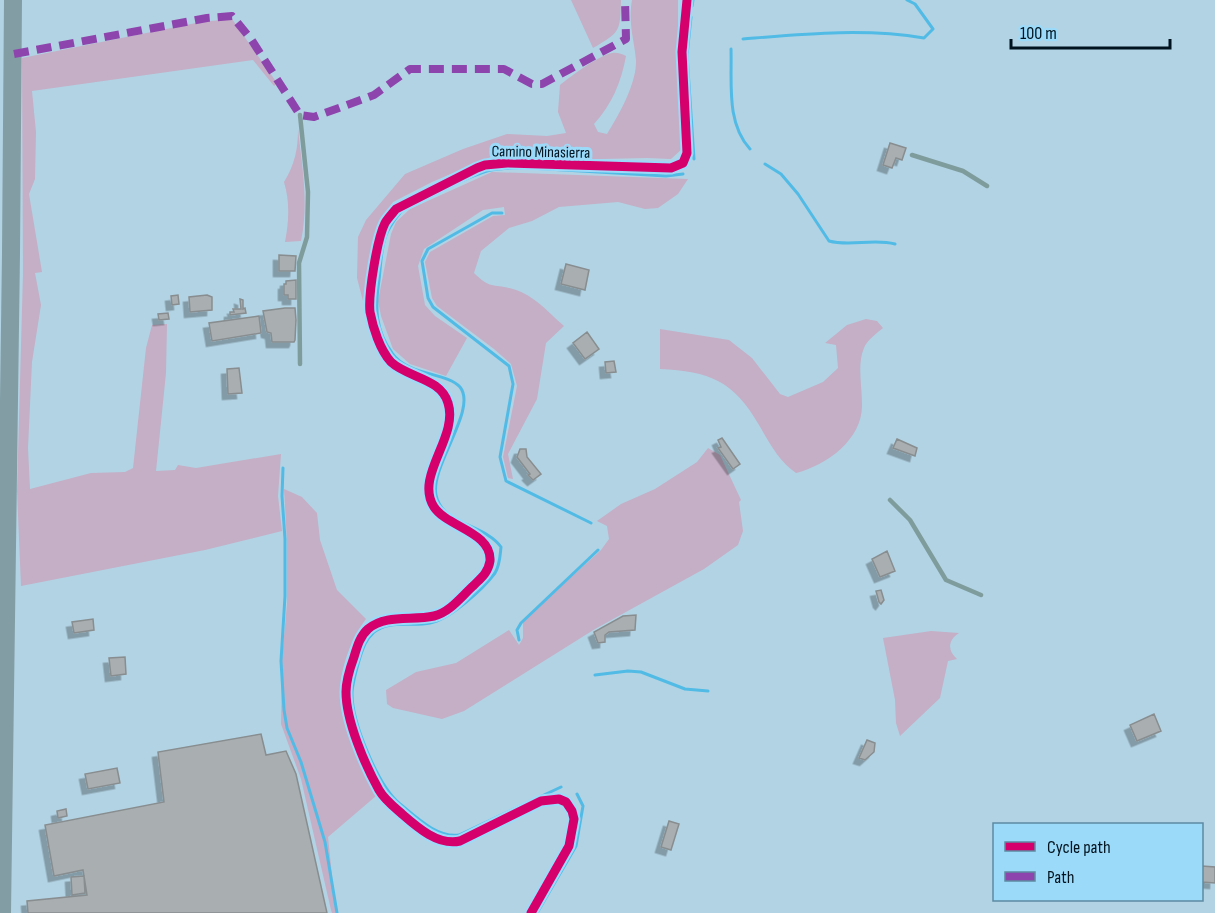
<svg xmlns="http://www.w3.org/2000/svg" width="1215" height="913" font-family="'Sofia Sans Condensed',sans-serif">
<style>
.green{fill:#c4afc6}
.lines{fill:none;stroke-linecap:round;stroke-linejoin:round}
.stream{stroke:#51bbe6;stroke-width:3}
.building{fill:#a9aeb0;stroke:#888e90;stroke-width:1.5;filter:url(#shadow)}
.lane{stroke:#7f9c9d;stroke-width:4.5}
.street{stroke:#7f9c9d;stroke-width:9}
.highway{stroke:#829da4;stroke-width:18}
.quiet{stroke:#8e44ad;stroke-width:8;stroke-dasharray:15 8;stroke-linecap:butt}
.cycleway-casing{stroke:#9cdafa;stroke-width:13}
.cycleway{stroke:#d6006c;stroke-width:9}
.labels{text-anchor:middle;stroke-width:6;stroke-linejoin:round;paint-order:stroke}
.street-label{font-size:16px;fill:#00131e;stroke:#9cdafa}
</style>
<defs>
<filter id="shadow"><feDropShadow dx="-5.5" dy="5.5" stdDeviation="0" flood-color="#0004"/></filter>
</defs>
<rect width="100%" height="100%" fill="#b2d3e4"/>
<path class="green" d="M571 0H621C620 31 621 32 593 48Z
M632 0H678V54L683 106 682 149 671 159 647 158 555 160 493 156 432 182 393 202 378 225 363 301 357 278 358 237 366 220 405 174 463 149 507 134 547 136 566 133 558 112 560 85C571 76 598 56 612 53 617 52 622 54 626 56 621 83 612 104 594 124L598 132 607 134C619 115 637 83 636 60 634 39 628 23 632 0Z
M232 19 277 83 274 86 253 60 32 91 36 132 35 179 29 194 42 272 35 273 41 305 32 362 28 448 30 489 91 473 125 472 133 468 146 348 152 325 167 324 166 373 156 471 175 470 178 465 196 468 281 454 278 496 282 531 205 550 21 586 17 491 23 273 22 58 201 22Z
M298 129C302 166 309 203 301 241L285 242C289 221 290 202 284 182 295 164 298 149 298 129Z
M492 172 688 179 678 194 658 208 645 209 618 202 559 207 532 221 509 228 481 251 474 273C491 290 493 283 513 289 534 295 548 312 564 326L546 343 537 399 508 454 513 479 508 478 503 457 517 386 511 364 494 349 437 306 432 298 425 262 430 252 493 216 505 215 504 207 483 210 424 249 418 266 425 305 435 316 467 338 446 376 410 364 393 349 381 316 378 301 391 234 396 222 410 209Z
M866 319 877 321 883 328C877 333 867 340 864 348 857 364 862 386 862 404 863 439 827 465 796 473 779 461 770 444 759 425 734 381 709 371 660 369V329L729 340 752 358 780 394 788 397 823 382 838 368 836 345 825 343 847 325Z
M708 448 720 455 741 500 739 502 743 531 738 545 704 569 595 629 464 711 442 719 393 708 387 704 386 690 416 672 456 663 509 630 519 645 523 638V621L601 550 609 539 607 526 597 521 621 504 655 489 697 462Z
M284 489 302 497 317 513 320 540 337 590 366 619C349 642 337 676 341 706 345 737 363 768 376 796L328 837 336 913H332L331 910 301 779 281 724 282 659 287 603V542Z
M931 631 959 633C948 640 947 650 957 659L948 661 940 698 900 736 896 723 895 700 883 638Z"/>
<g class="lines">
<path class="stream" d="M692 6 693 0
M691 17 687 55 694 159
M743 39C804 34 864 28 924 38L933 29 915 4 907 0
M731 49C732 83 726 123 750 149
M765 164 781 174 798 194 829 241C850 247 873 238 895 244
M523 168C513 168 501 168 491 170 476 173 413 202 401 212 397 216 393 222 390 227 381 241 381 263 379 280 375 307 375 330 392 353 408 376 446 372 460 387 478 409 430 466 436 495 442 525 485 524 501 547 500 556 500 565 495 573 483 589 450 619 430 623 412 627 388 619 373 633 366 639 363 648 360 657 357 668 353 680 352 692 351 721 378 786 400 804 416 817 437 838 459 835L561 787
M530 168 666 176 683 174
M502 213H492L428 249 422 261 428 298 433 307 509 366 513 384 500 457 506 481 591 523
M283 468 282 496 285 539V596L281 661 284 710 287 728 301 762 325 842 337 913
M519 640 517 630 521 623 598 550
M595 675 628 671 641 672 685 689 708 691
M537 913 576 846 583 806 577 794"/>
</g>
<path class="building" d="M890 143 906 148 902 160 896 158 892 168 883 165Z
M279 255 296 256 295 271H279Z
M566 264 589 270 585 290 561 284Z
M296 280V299H288V295H284V284H286V281Z
M178 295 179 304 172 305 171 296Z
M207 295 212 297V310L190 312 189 297Z
M240 299 243 300V309L245 308 246 313 230 315V312H234L233 309H241Z
M285 308H295L296 320 295 340 294 342H272L271 333 267 332 263 311Z
M168 313 169 319 159 320 158 314Z
M259 316 261 333 212 341 209 323Z
M587 332 599 349 585 359 573 343Z
M614 361 616 372 606 373 605 362Z
M239 368 242 393 228 394 227 369Z
M722 438 740 464 733 469 718 448 721 447 718 440Z
M897 439 917 448 915 456 893 448Z
M520 449H526L527 457 541 474 533 480 528 475 530 474 517 457Z
M887 551 895 571 880 577 872 559Z
M881 590 884 600 881 604 879 602 876 591Z
M636 615 635 630 609 632 605 635V642L598 643 594 632 623 616Z
M93 619 94 630 74 633 72 622Z
M125 657 126 674 111 676 109 658Z
M1154 714 1161 731 1137 741 1130 725Z
M261 734 266 755 286 751 296 774 327 913H28L27 901 87 895 83 870 54 876 45 825 164 802 158 752Z
M867 740 875 743 874 752 865 760 859 758Z
M117 768 120 783 88 789 85 774Z
M66 809 67 816 58 818 57 811Z
M669 821 679 824 671 850 661 847Z
M1202 866 1215 867V883L1202 882Z
M84 876 85 893 72 895 71 877Z"/>
<g class="lines">
<path class="lane" d="M912 155 963 171 987 186
M300 364 299 263 307 237 308 192 300 115
M890 500 910 520 946 580 981 595"/>
<path class="street" d="M531 913 569 846 574 819 572 811 566 802 559 799 541 801 460 841C438 846 417 827 401 813 394 807 384 799 379 790 365 765 346 721 346 692 346 680 350 668 354 657 357 647 360 636 368 629 386 614 412 621 434 616 450 612 461 597 473 586 481 578 488 573 490 561 492 532 447 527 434 507 414 476 459 437 448 403 441 378 408 378 391 362 380 350 373 328 370 312 368 295 377 239 385 223 388 218 392 214 396 209L477 168 485 165 507 163 671 168 683 163 687 153 682 52 687 0"/>
<path class="highway" d="M2 913 11 253 13 0"/>
<path class="quiet" d="M14 54 207 18 232 16 251 39 300 115 314 117 374 95 410 69H504L532 84H542L626 39 625 0"/>
<defs>
<path id="cycleway" d="M531 913 569 846 574 819 572 811 566 802 559 799 541 801 460 841C438 846 417 827 401 813 394 807 384 799 379 790 365 765 346 721 346 692 346 680 350 668 354 657 357 647 360 636 368 629 386 614 412 621 434 616 450 612 461 597 473 586 481 578 488 573 490 561 492 532 447 527 434 507 414 476 459 437 448 403 441 378 408 378 391 362 380 350 373 328 370 312 368 295 377 239 385 223 388 218 392 214 396 209L477 168 485 165 507 163 671 168 683 163 687 153 682 52 687 0"/>
</defs>
<use href="#cycleway" class="cycleway-casing"/>
<use href="#cycleway" class="cycleway"/>
</g>
<g class="labels">
<g class="street-label">
<text transform="translate(541 151) rotate(1)" y="6">Camino Minasierra</text>
</g>
</g>
<rect x="993" y="823" width="210" height="78" fill="#9cdafa" stroke="#5e8aa2" stroke-width="1.5"/>
<rect x="1005" y="842" width="30" height="9" fill="#d6006c" stroke="#5e8aa2" stroke-width="1.5"/>
<text x="1047" y="853" font-size="18" fill="#00131e">Cycle path</text>
<rect x="1005" y="872" width="30" height="9" fill="#8e44ad" stroke="#5e8aa2" stroke-width="1.5"/>
<text x="1047" y="883" font-size="18" fill="#00131e">Path</text>
<path d="M1011 39v9h159v-9" fill="none" stroke="#00131e" stroke-width="3"/>
<text x="1020" y="39" font-size="18" fill="#00131e" stroke="#9cdafa" stroke-width="4.5" paint-order="stroke">100 m</text>
</svg>
